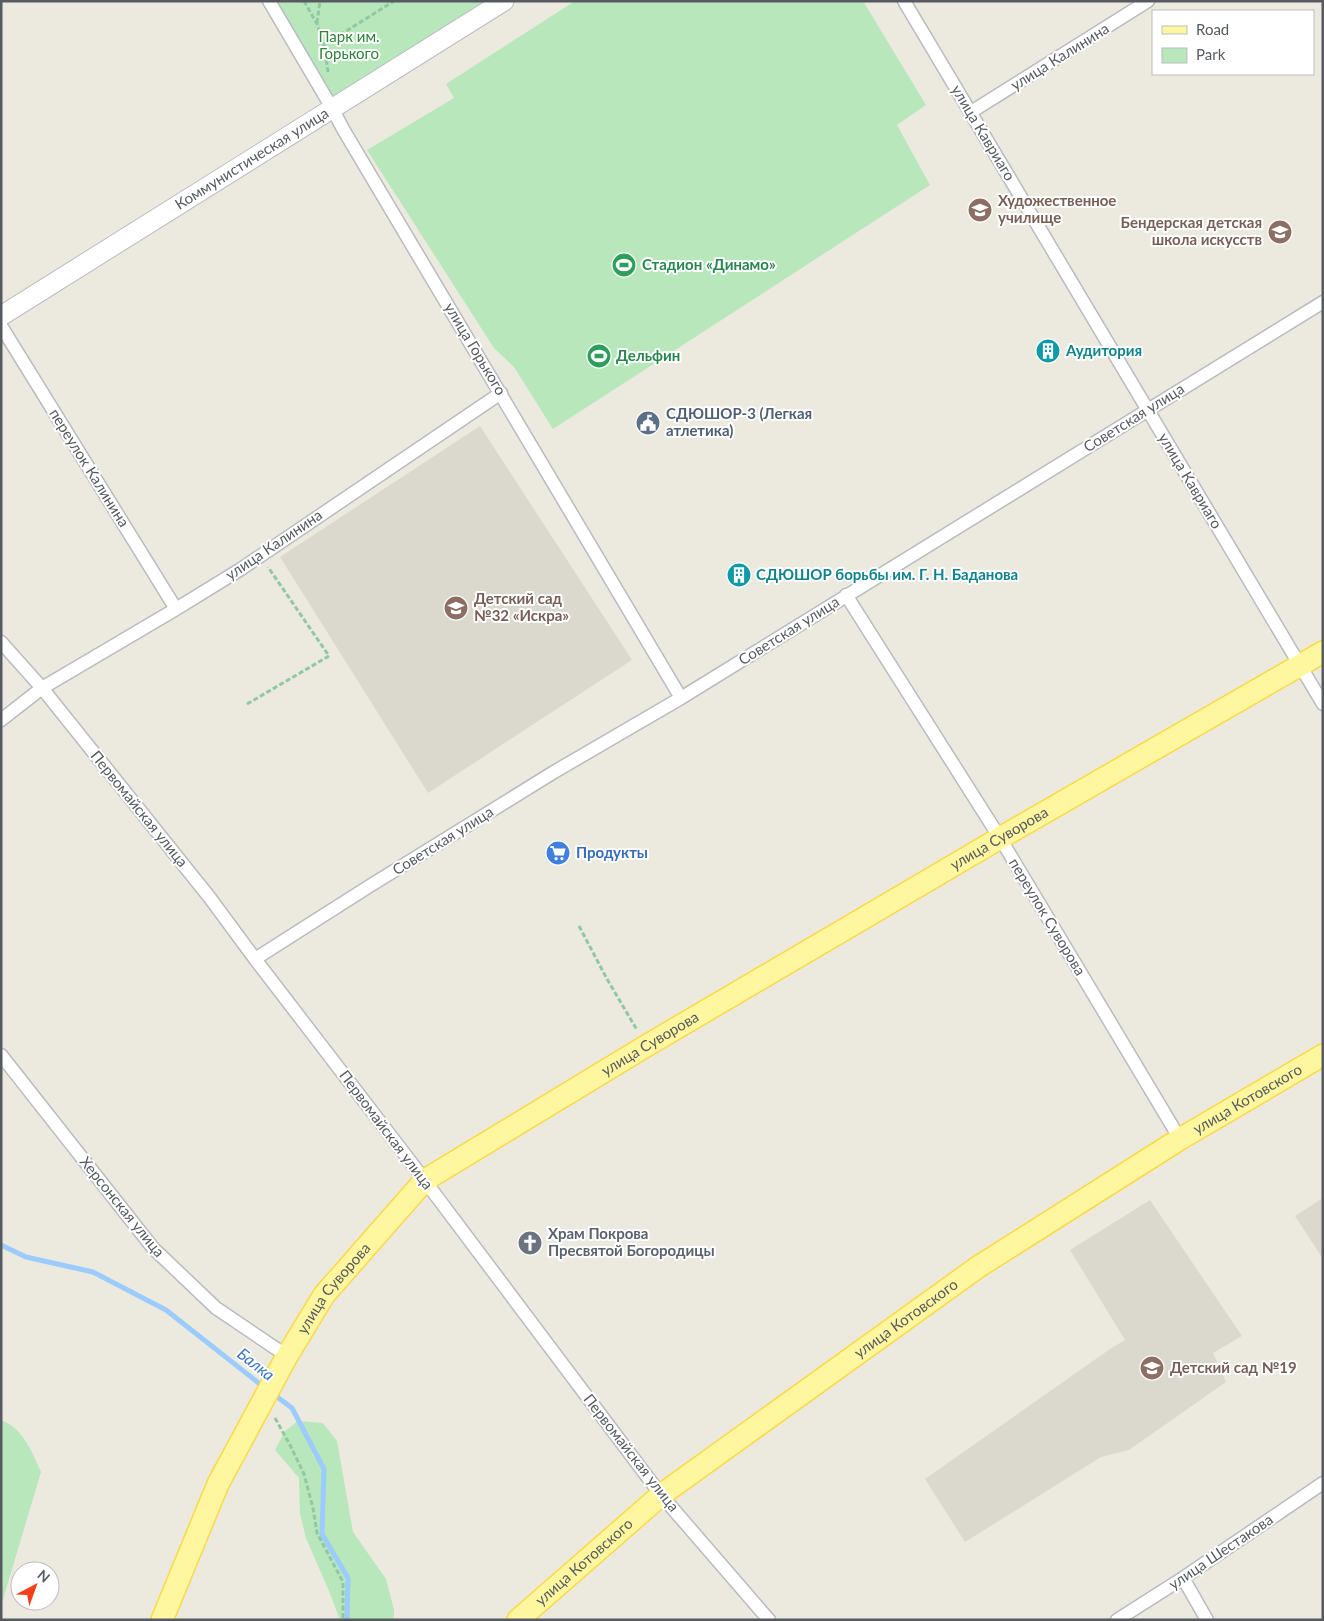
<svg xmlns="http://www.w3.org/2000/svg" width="1324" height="1621" font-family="Lato,sans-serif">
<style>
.education{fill:#dbd9cd}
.green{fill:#b7e7bb}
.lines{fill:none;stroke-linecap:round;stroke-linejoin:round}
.stream{stroke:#9bcbff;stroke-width:5}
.street-casing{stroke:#b9bbc2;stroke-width:15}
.secondary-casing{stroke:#b9bcc4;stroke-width:21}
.primary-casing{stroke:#fdd946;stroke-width:24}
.path{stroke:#90c8a4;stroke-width:3;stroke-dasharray:5 2.5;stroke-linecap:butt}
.street{stroke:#fff;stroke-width:12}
.secondary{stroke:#fff;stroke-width:19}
.primary{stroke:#fff7a0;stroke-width:21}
.labels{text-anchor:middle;stroke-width:4;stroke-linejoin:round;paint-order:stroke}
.park-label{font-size:15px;fill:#2d8338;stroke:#fff}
.street-label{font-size:15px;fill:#575b61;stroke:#fff}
.education-label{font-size:15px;font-weight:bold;fill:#785e54;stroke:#fff;text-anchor:start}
.leisure-label{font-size:15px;font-weight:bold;fill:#27864d;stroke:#fff;text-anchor:start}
.culture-label{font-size:15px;font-weight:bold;fill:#0d838f;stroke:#fff;text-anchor:start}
.service-label{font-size:15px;font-weight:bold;fill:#4e5e75;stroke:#fff;text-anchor:start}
.shop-label{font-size:15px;font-weight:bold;fill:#366cbe;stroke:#fff;text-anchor:start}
.worship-label{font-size:15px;font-weight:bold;fill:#5b616d;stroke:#fff;text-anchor:start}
.water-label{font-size:16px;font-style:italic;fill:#3572cb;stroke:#fff}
</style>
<rect width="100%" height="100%" fill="#eceade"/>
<path class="education" d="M480 426 632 660 428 793 280 557Z
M1323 1198V1259L1295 1216Z
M1150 1200 1242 1336 1213 1353 1226 1382 1129 1450 1101 1457 965 1542 925 1479 1110 1349 1125 1340 1070 1250Z"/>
<path class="green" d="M275 1H504L332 108Z
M575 1H863L926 105 897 125 930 185 553 429 514 367 494 348 367 150 454 98 446 84Z
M1 1420C23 1428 32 1452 41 1472L1 1606Z
M298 1421 323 1423 337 1441 353 1532 386 1579 394 1610V1620H340L329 1591 306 1538 300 1514 299 1478 275 1450 285 1431Z"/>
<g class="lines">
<path class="stream" d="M1 1245 26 1257 93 1272 166 1310 265 1388
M272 1393 292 1408 324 1469 322 1534 348 1578 347 1620"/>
<defs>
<path id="street" d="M269 1 332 108 343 129 681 698
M904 1 1323 704
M971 112 1148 1
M1 326 176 609
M846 595 1000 838 1180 1139
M1 642 42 688 210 898 255 959 410 1161 661 1495 769 1620
M1 720 42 688 176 609 241 569 501 393
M255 959 368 887 554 772 681 698 1323 302
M1 1055 153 1248 216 1308 287 1356
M1183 1578 1207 1620
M1117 1620 1183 1578 1323 1483"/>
<g id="secondary">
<path id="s1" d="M1 316 504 1"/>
</g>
<g id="primary">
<path id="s2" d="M162 1620 218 1484 287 1356 324 1295 425 1180 646 1046 1000 838 1323 652"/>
<path id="s3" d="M518 1620 661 1495 978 1267 1180 1139 1323 1055"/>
</g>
</defs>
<use href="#street" class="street-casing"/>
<use href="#secondary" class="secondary-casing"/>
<use href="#primary" class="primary-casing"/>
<path class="path" d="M304 1 317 24 324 45 394 1
M317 23 320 1
M324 45 328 72
M247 704 329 656 268 567
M579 926 607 979 637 1030
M275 1418 290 1445 304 1474 313 1508 317 1533 343 1582V1620"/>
<use href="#street" class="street"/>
<use href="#secondary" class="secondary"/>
<use href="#primary" class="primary"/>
</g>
<defs>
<symbol id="school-disc" viewBox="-11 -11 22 22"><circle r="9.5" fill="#8d6e63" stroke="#fff"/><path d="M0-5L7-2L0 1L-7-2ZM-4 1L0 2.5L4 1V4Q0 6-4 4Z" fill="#fff"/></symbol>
<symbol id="stadium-disc" viewBox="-11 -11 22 22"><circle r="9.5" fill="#2e9e5b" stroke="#fff"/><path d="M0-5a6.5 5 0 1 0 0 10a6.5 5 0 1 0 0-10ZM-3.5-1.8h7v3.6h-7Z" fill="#fff"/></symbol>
<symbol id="building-disc" viewBox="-11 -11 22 22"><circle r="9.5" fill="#0f9aa8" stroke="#fff"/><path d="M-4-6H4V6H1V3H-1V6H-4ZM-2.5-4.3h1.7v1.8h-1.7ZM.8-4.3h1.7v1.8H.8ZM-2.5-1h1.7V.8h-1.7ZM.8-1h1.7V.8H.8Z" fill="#fff"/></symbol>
<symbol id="civic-disc" viewBox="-11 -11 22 22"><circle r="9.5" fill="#5c6f8a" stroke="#fff"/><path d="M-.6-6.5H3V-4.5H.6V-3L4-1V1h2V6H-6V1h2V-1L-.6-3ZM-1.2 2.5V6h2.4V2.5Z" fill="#fff"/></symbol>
<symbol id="supermarket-disc" viewBox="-11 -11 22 22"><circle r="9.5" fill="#3f7fe0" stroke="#fff"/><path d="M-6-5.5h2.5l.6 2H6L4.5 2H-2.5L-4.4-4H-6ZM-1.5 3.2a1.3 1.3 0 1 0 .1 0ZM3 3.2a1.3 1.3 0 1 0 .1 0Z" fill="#fff"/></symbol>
<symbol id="church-disc" viewBox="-11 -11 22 22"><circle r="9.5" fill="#6b7280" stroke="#fff"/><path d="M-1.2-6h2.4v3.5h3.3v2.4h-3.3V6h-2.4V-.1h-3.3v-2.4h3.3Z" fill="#fff"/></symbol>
</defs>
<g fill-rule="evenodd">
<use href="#school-disc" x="966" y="196" width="28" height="28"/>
<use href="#school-disc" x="1266" y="218" width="28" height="28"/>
<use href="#stadium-disc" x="610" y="251" width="28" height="28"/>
<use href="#building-disc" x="1034" y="337" width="28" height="28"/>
<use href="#stadium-disc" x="585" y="342" width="28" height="28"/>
<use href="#civic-disc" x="634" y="409" width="28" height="28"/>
<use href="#building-disc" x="725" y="561" width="28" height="28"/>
<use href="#school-disc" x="442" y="594" width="28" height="28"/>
<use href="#supermarket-disc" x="544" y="839" width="28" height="28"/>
<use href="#church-disc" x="516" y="1229" width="28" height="28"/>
<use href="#school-disc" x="1138" y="1354" width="28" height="28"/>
</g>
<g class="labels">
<g class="park-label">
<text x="349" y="42">Парк им.<tspan x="349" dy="17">Горького</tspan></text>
</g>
<g class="street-label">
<text transform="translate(1060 57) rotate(-32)" y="5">улица Калинина</text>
<text transform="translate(983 133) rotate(59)" y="5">улица Кавриаго</text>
<text dy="5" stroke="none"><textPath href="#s1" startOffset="296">Коммунистическая улица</textPath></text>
<text transform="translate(475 349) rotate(59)" y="5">улица Горького</text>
<text transform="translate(1134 418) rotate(-32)" y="5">Советская улица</text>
<text transform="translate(89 468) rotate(58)" y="5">переулок Калинина</text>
<text transform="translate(1190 481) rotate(59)" y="5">улица Кавриаго</text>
<text transform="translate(274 545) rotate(-34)" y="5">улица Калинина</text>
<text transform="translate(789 631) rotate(-32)" y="5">Советская улица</text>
<text transform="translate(139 809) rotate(51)" y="5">Первомайская улица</text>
<text dy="5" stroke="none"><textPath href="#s2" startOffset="1185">улица Суворова</textPath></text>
<text transform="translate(443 841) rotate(-32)" y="5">Советская улица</text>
<text transform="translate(1047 917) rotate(59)" y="5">переулок Суворова</text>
<text dy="5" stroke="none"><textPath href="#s2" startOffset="780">улица Суворова</textPath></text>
<text dy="5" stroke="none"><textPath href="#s3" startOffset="898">улица Котовского</textPath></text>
<text transform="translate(386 1130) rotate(53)" y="5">Первомайская улица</text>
<text transform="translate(122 1207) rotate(51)" y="5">Херсонская улица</text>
<text dy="5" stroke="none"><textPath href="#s2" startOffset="375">улица Суворова</textPath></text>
<text dy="5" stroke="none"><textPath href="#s3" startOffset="492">улица Котовского</textPath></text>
<text transform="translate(631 1453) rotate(52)" y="5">Первомайская улица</text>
<text transform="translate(1221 1552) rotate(-34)" y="5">улица Шестакова</text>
<text dy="5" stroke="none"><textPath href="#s3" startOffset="88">улица Котовского</textPath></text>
</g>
<g class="education-label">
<text x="998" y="206">Художественное<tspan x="998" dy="17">училище</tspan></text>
<text x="1262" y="228" text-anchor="end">Бендерская детская<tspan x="1262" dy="17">школа искусств</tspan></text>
<text x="474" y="604">Детский сад<tspan x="474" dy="17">№32 «Искра»</tspan></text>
<text x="1170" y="1373">Детский сад №19</text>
</g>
<g class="leisure-label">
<text x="642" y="270">Стадион «Динамо»</text>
<text x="616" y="361">Дельфин</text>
</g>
<g class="culture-label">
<text x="1066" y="356">Аудитория</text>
<text x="756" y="580">СДЮШОР борьбы им. Г. Н. Баданова</text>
</g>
<g class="service-label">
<text x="666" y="419">СДЮШОР-3 (Легкая<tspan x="666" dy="17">атлетика)</tspan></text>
</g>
<g class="shop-label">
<text x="576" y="858">Продукты</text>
</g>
<g class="worship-label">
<text x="548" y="1239">Храм Покрова<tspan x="548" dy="17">Пресвятой Богородицы</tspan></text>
</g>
<g class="water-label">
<text transform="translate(256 1364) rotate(38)" y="6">Балка</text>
</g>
</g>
<rect width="1324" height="1621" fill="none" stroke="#575b61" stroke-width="5"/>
<rect x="1152" y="10" width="162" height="65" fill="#ffffff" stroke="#bcbdc0"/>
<rect x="1162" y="26" width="25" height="8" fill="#fff7a0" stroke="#bcbdc0"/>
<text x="1196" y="35" font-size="15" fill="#575b61">Road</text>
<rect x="1162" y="48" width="25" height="15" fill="#b7e7bb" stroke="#bcbdc0"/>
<text x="1196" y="60" font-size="15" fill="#575b61">Park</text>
<g transform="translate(35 1586) rotate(41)"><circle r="24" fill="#ffffff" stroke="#bcbdc0"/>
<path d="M0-4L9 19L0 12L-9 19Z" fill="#f73d19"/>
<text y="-8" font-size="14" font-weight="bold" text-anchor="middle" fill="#575b61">N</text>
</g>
</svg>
